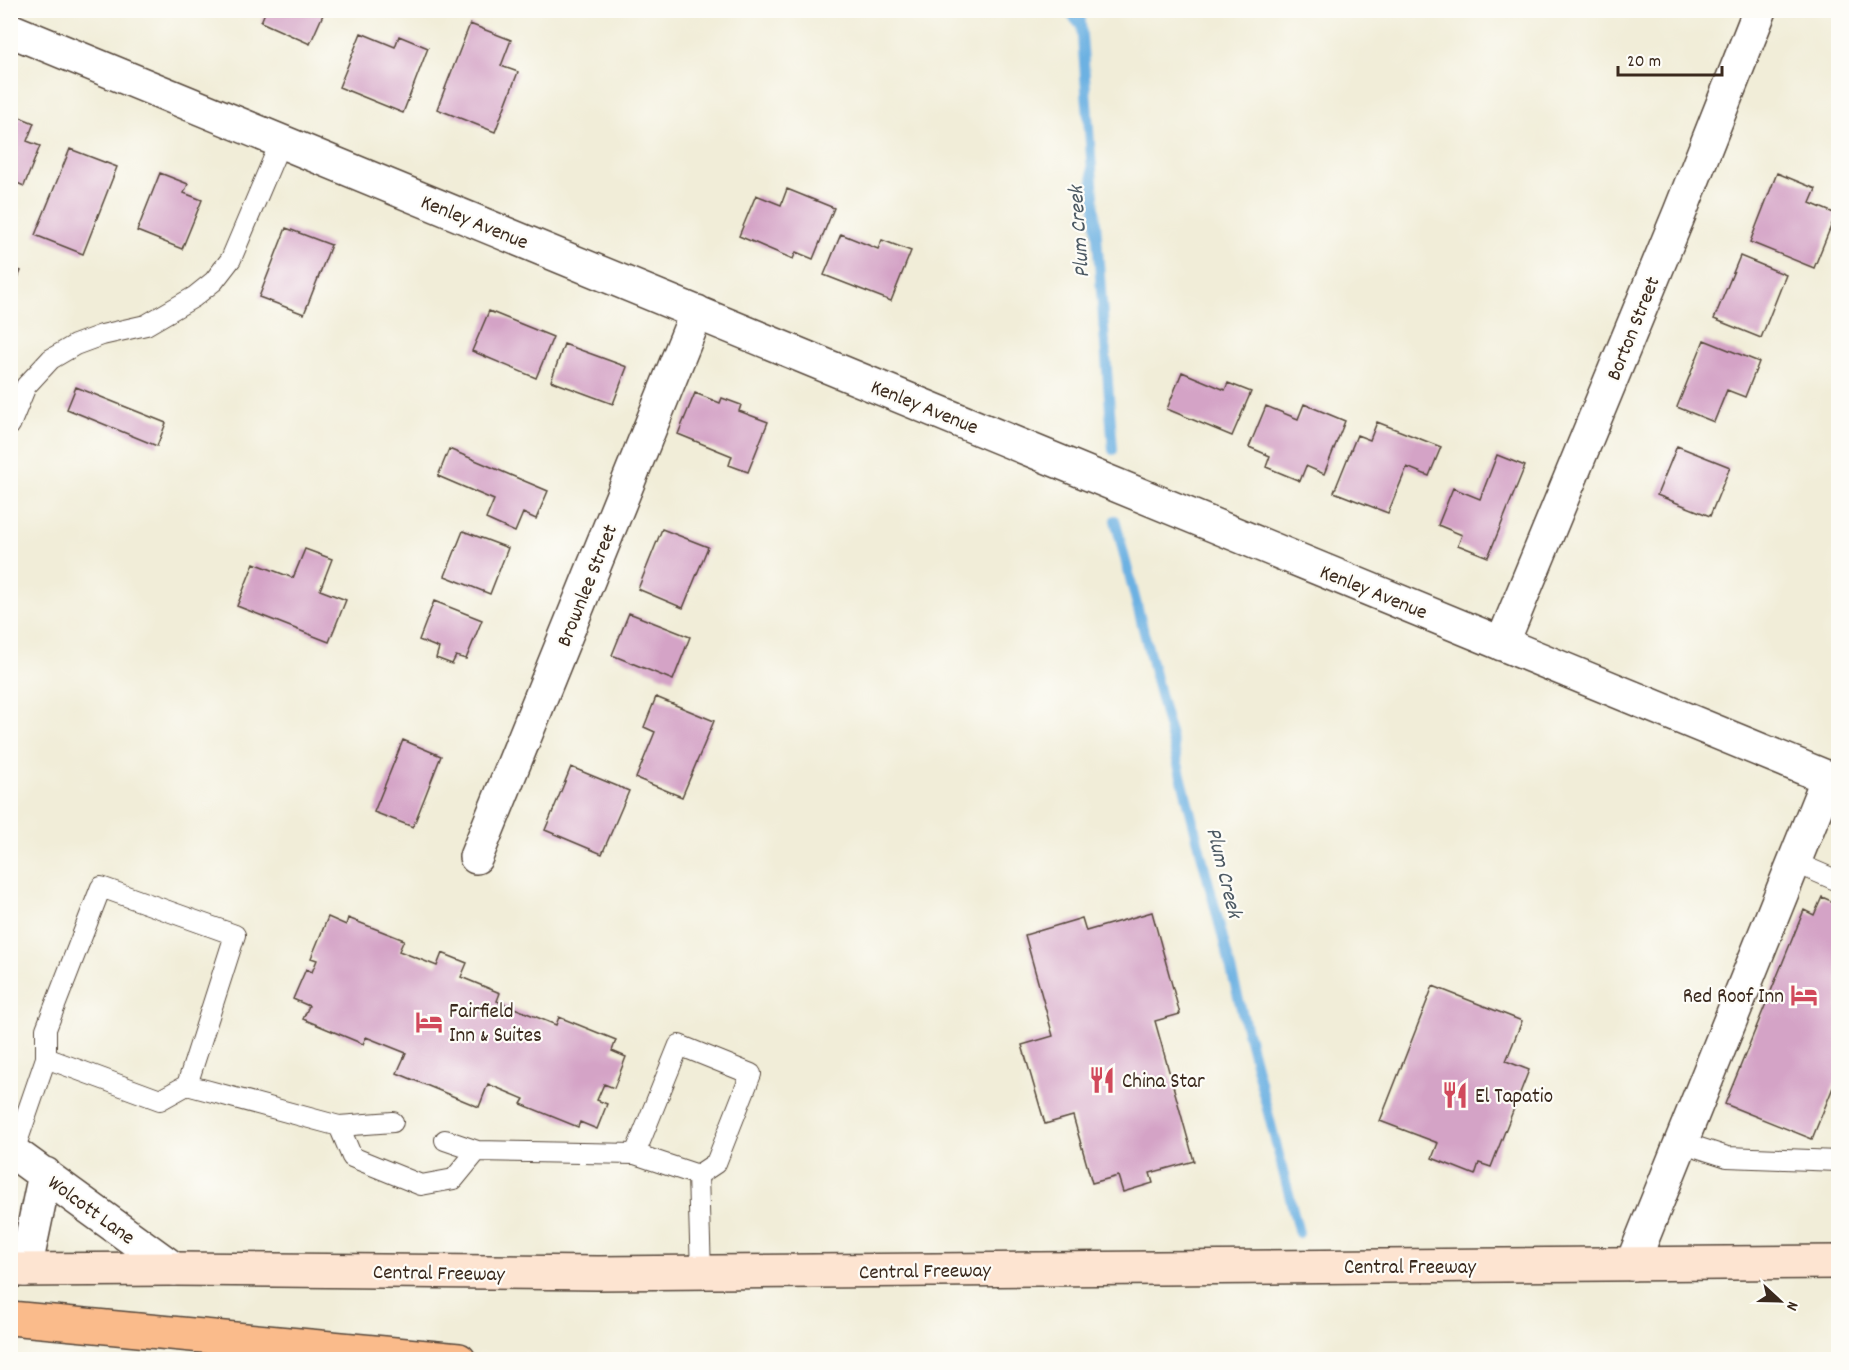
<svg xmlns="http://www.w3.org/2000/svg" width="1849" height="1370" font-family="Dekko,sans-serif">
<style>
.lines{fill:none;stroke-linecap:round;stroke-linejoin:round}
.stream{stroke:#6cb1e2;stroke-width:10}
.building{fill:#d4a3c6}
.lane-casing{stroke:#56473a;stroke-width:22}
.street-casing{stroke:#56473a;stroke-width:36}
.secondary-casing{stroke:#56473a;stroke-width:36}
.highway-casing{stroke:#56473a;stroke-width:36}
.lane{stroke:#fff;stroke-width:20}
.street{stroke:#fff;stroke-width:33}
.secondary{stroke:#fde4d1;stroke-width:33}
.highway{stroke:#fabb8b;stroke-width:33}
.labels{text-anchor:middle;stroke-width:4.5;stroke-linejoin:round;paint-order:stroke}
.street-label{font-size:21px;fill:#3b2a1e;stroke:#fdfcf7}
.poi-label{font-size:21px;fill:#3b2a1e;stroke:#fdfcf7;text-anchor:start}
.water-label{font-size:22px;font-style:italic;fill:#4c5963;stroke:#fdfcf7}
</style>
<rect width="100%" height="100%" fill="#fdfcf7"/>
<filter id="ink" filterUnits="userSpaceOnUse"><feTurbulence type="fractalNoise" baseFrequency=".0167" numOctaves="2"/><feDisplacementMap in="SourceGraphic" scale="12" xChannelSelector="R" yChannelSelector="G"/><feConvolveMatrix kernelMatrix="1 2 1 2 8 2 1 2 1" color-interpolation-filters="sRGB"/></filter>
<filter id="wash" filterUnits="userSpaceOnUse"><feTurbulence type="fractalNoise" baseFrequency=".008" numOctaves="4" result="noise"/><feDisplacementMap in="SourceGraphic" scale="24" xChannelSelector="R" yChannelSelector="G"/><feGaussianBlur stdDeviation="1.35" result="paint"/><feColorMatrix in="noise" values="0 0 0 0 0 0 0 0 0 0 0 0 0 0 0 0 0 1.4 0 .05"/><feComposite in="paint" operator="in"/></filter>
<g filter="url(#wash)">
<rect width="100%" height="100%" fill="#f1edd8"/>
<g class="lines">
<path class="stream" d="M1067 10 1081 26
M1080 10 1113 450
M1115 520 1299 1233"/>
</g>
<g id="blocks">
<path class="building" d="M266 10H325L310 44 261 22Z
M470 24 511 40 501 66 518 72 495 132 437 109Z
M361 33 395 47 399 36 428 48 403 113 339 87Z
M12 114 34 123 27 141 40 146 24 186 10 180V119Z
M70 149 117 167 83 254 35 235Z
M160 173 188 184 184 193 202 200 182 249 137 231Z
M1777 173 1816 189 1810 203 1836 214 1814 268 1750 242Z
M787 189 834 208 813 259 796 252 793 259 739 236 756 195 781 205Z
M286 228 331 245 304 314 259 297Z
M841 234 878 249 882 240 911 251 891 301 824 275Z
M1740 256 1786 275 1761 338 1714 319Z
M10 267 21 271 14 287 10 285Z
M489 311 553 337 536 378 472 351Z
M1704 340 1759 362 1745 397 1727 390 1714 422 1677 407Z
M564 344 627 367 613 404 551 381Z
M1182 372 1225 390 1228 383 1251 392 1232 436 1167 409Z
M76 387 166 423 157 446 67 409Z
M695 393 720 403 722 398 741 405 739 411 768 422 748 472 729 465 732 456 678 434Z
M1304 404 1345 421 1324 474 1306 466 1300 481 1266 467 1270 456 1249 447 1266 406 1298 419Z
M1377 422 1441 447 1429 476 1407 467 1388 513 1334 492 1357 435 1370 440Z
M1677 446 1730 467 1710 516 1657 495Z
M449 449 548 491 536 519 523 513 515 532 486 519 494 500 438 476Z
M1497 455 1525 466 1488 557 1458 545 1462 535 1438 525 1453 488 1480 499Z
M662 529 708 547 683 608 638 589Z
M463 531 508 548 490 594 445 576Z
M305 549 332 559 320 590 346 600 329 642 237 606 254 563 293 578Z
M434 601 482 620 466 659 456 656 452 664 436 658 439 648 419 640Z
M629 613 690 637 673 680 612 655Z
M656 697 714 721 682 797 636 778 655 732 644 727Z
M403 740 441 756 413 827 374 812Z
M571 767 629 791 602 854 545 830Z
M1822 897 1838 904V1075L1812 1139 1725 1104 1804 910 1814 915Z
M1152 912 1180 1014 1155 1021 1194 1161 1150 1173 1153 1183 1123 1192 1118 1176 1092 1183 1073 1116 1045 1124 1022 1045 1053 1036 1025 935 1082 918 1086 931Z
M328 917 346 925 348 918 404 940 399 951 437 966 442 953 467 963 461 977 500 993 497 1001 556 1025 559 1017 616 1040 612 1051 626 1057 614 1088 604 1084 597 1100 607 1104 597 1129 580 1122 578 1127 521 1104 524 1099 488 1084 479 1107 397 1073 406 1053 366 1037 363 1044 303 1019 309 1006 293 999 306 969 312 972 317 960 311 958Z
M1433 986 1522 1021 1506 1061 1529 1070 1491 1167 1479 1163 1475 1175 1432 1158 1438 1143 1380 1121Z"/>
</g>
</g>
<g filter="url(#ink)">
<use href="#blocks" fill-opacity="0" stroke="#56473a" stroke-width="1.5"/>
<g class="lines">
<defs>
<path id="lane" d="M10 425 26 386 51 359 75 345 102 335 146 325 194 297 214 281 231 259 281 141
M1794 862 1838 881
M187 1085 160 1100 46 1058V1029L101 887 235 935 187 1085 339 1126 393 1122
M339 1126 352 1157 421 1185 454 1179 477 1151
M445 1140 477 1151 635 1154
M1681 1142 1727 1157 1838 1161
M14 1151 46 1058
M698 1175 635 1154 679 1045 751 1074 716 1163 698 1175 701 1273"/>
<path id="street" d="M10 30 1838 782
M1502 644 1680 212 1760 10
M476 857 697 312
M10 1150 174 1269
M1632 1264 1828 778
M25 1270 45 1174"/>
<path id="secondary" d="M10 1270 174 1269 598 1273 1838 1262"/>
<path id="highway" d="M10 1318 459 1360"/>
</defs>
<use href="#lane" class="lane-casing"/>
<use href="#street" class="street-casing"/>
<use href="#secondary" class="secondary-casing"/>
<use href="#highway" class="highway-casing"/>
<use href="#lane" class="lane"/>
<use href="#street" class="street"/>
<use href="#secondary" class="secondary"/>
<use href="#highway" class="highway"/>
</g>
</g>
<defs>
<symbol id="hotel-bare" viewBox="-9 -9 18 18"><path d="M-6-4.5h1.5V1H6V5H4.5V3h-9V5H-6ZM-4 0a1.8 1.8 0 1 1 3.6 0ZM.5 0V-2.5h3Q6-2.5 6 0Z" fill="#d1495b" stroke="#fdfcf7" stroke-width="2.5" paint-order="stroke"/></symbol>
<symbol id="restaurant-bare" viewBox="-9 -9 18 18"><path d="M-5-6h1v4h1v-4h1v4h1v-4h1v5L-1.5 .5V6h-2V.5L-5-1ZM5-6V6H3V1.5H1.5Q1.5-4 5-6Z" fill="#d1495b" stroke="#fdfcf7" stroke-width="2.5" paint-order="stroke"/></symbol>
</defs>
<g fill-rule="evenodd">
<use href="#hotel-bare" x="1785" y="976" width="38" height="38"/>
<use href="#hotel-bare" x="410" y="1003" width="38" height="38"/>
<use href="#restaurant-bare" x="1083" y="1061" width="38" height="38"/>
<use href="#restaurant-bare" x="1436" y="1076" width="38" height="38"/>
</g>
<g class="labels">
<g class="street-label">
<text transform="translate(475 221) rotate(22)" y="7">Kenley Avenue</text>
<text transform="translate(1632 328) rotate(-68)" y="7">Borton Street</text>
<text transform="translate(925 406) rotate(22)" y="7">Kenley Avenue</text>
<text transform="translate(586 585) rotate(-68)" y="7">Brownlee Street</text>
<text transform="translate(1374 591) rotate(22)" y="7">Kenley Avenue</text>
<text transform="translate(92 1209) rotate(36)" y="7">Wolcott Lane</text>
<text x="1410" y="1273">Central Freeway</text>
<text transform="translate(925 1270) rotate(-1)" y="7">Central Freeway</text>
<text transform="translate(439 1272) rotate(1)" y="7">Central Freeway</text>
</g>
<g class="poi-label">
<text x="1784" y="1002" text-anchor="end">Red Roof Inn</text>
<text x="449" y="1017">Fairfield<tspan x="449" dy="24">Inn &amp; Suites</tspan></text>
<text x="1122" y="1087">China Star</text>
<text x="1475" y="1102">El Tapatio</text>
</g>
<g class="water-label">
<text transform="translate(1077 232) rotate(-94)" y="8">Plum Creek</text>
<text transform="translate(1226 872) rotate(76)" y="8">Plum Creek</text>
</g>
</g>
<rect width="1849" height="1370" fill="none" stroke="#fdfcf7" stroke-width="36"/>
<g transform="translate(1780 1301) rotate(112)" stroke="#fdfcf7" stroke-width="4.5" paint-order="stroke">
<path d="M0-4.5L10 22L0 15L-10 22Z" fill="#3b2a1e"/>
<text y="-9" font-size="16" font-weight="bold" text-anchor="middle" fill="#3b2a1e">N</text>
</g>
<path d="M1618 66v9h104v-9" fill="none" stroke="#3b2a1e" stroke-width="3"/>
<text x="1627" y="66" font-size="18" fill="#3b2a1e" stroke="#fdfcf7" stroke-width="4.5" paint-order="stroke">20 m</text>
</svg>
